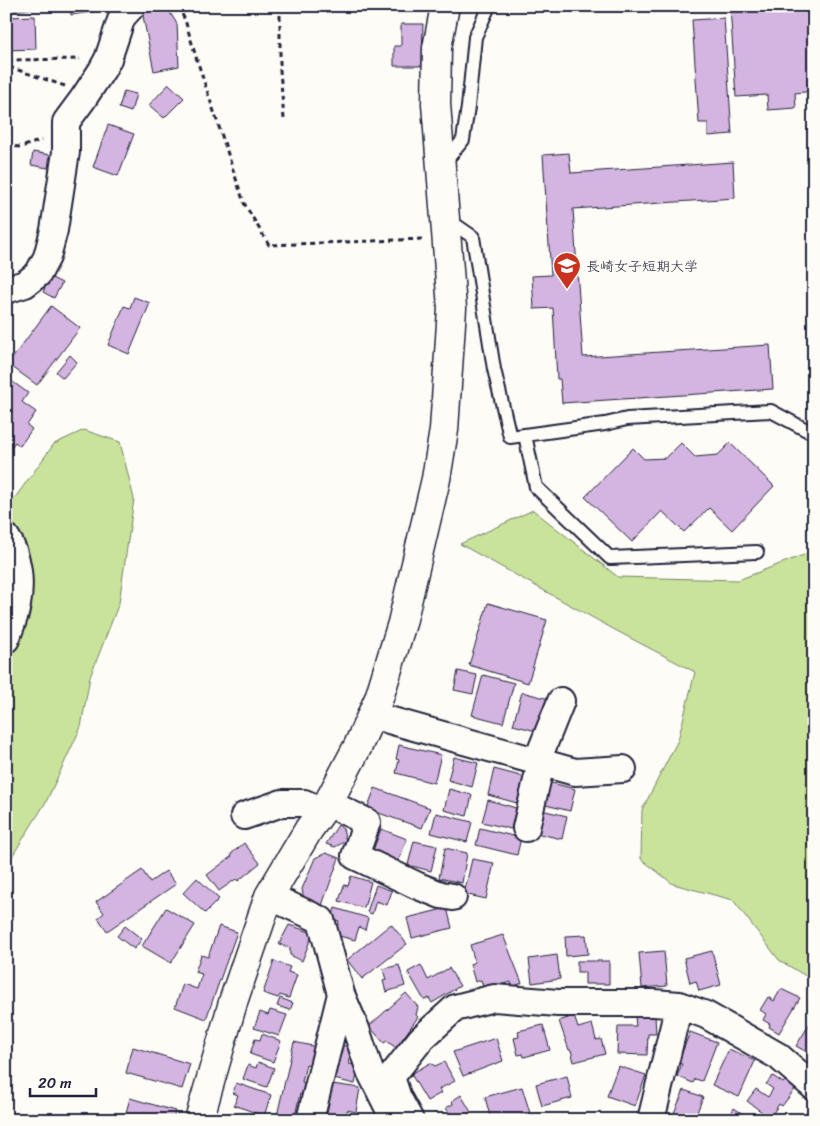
<svg xmlns="http://www.w3.org/2000/svg" width="820" height="1126" font-family="Sriracha,'Klee One',sans-serif">
<style>
.green{fill:#c9e39a;stroke:#76826a}
.building{fill:#d4b4e0;stroke:#22223b}
.lines{fill:none;stroke-linecap:round;stroke-linejoin:round}
.lane-casing{stroke:#22223b;stroke-width:16}
.street-casing{stroke:#22223b;stroke-width:30}
.secondary-casing{stroke:#22223b;stroke-width:31}
.path{stroke:#22223b;stroke-width:3;stroke-dasharray:5 4;stroke-linecap:butt}
.lane{stroke:#fdfcf7;stroke-width:12}
.street{stroke:#fdfcf7;stroke-width:26}
.secondary{stroke:#fdfcf7;stroke-width:28}
.labels{text-anchor:middle;stroke-width:4;stroke-linejoin:round;paint-order:stroke}
.poi-label{font-size:14px;fill:#22223b;stroke:#fdfcf7;text-anchor:start}
</style>
<rect width="100%" height="100%" fill="#fdfcf7"/>
<filter id="ink" filterUnits="userSpaceOnUse"><feTurbulence type="fractalNoise" baseFrequency=".02" numOctaves="2"/><feDisplacementMap in="SourceGraphic" scale="10" xChannelSelector="R" yChannelSelector="G"/><feConvolveMatrix kernelMatrix="1 2 1 2 8 2 1 2 1" color-interpolation-filters="sRGB"/></filter>
<g filter="url(#ink)">
<path class="green" d="M84 430 120 442 134 499 119 603 90 677 81 727 46 802 6 866V510L54 444Z
M533 510 618 577 738 580 814 551V981L779 960 733 900 673 884 641 859 642 810 678 740 695 672 615 630 460 544Z"/>
<path class="building" d="M6 6H35V8L6 12Z
M55 6H98L99 11 71 15 70 7 55 9Z
M149 6H166L177 24 179 66 154 71 142 11Z
M730 6H814V91L795 93 796 108 768 110 767 95 736 97Z
M35 16 36 49 7 50 6 17Z
M724 18 732 134 708 136V123H699L692 20Z
M401 24H423L422 66H394V46H401Z
M169 84 184 98 164 118 149 105Z
M124 91 136 94 131 112 119 108Z
M108 125 134 134 118 176 93 167Z
M33 152 50 155 48 168 31 165Z
M569 153 571 173 733 162 735 198 573 209 583 357 770 345 773 389 562 403 560 379H557L553 308 534 309 532 276 551 275 543 155Z
M50 277 62 283 54 298 43 292Z
M134 297 150 303 129 354 108 345 124 306 130 308Z
M51 306 80 328 37 385 8 364Z
M70 355 77 362 63 378 56 372Z
M6 377 28 393 22 402 36 412 27 425 32 429 20 446 15 442 6 454Z
M681 443 695 457 718 455 730 443 774 486 732 530 709 508 684 532 662 511 632 542 585 497 633 448 644 459 666 458Z
M488 603 547 620 528 683 469 665Z
M458 671 477 675 473 694 454 690Z
M483 675 514 683 503 723 472 715Z
M522 692 549 699 540 732 513 725Z
M399 745 441 755 434 783 396 773 399 760 396 759Z
M454 757 478 763 472 787 448 780Z
M494 769 524 777 517 803 488 795Z
M548 782 575 789 570 811 542 804Z
M375 788 430 808 422 828 367 809Z
M449 789 472 795 467 816 444 810Z
M488 800 516 808 511 829 482 822Z
M541 810 567 816 562 839 535 833Z
M436 813 472 822 467 842 431 833Z
M338 825 343 829 346 841 335 847 326 844Z
M480 828 521 838 517 855 476 845Z
M381 829 407 839 398 862 372 853Z
M414 841 437 846 431 871 408 865Z
M244 843 260 863 238 881 236 879 219 891 207 875 232 856 231 854Z
M445 848 467 853 462 883 439 878Z
M326 853 339 858 321 908 304 900 302 889 315 858Z
M472 859 494 863 486 899 464 894Z
M142 870 150 882 166 871 176 884 107 931 98 918 104 913 96 902Z
M351 876 371 882 364 908 339 901 344 885 348 886Z
M197 878 219 899 205 913 183 893Z
M376 885 392 891 387 905 376 901 372 914 367 912Z
M166 908 195 925 171 963 142 946Z
M335 908 368 918 365 930 359 927 355 940 335 935 339 921 332 919Z
M447 908 452 928 412 938 407 918Z
M391 924 407 944 362 979 347 960Z
M289 925 313 933 302 961 290 955V948L279 944Z
M125 926 142 939 134 949 117 936Z
M219 926 237 932 206 1019 175 1007 183 984 197 989 202 974 195 972 201 955 208 957Z
M503 935 522 983 512 987 511 982 484 989 481 980 475 982 470 964 475 962 470 945Z
M586 935 588 954 566 956 565 936Z
M664 951 667 986 642 988 639 953Z
M712 951 721 985 699 991 696 981 690 983 684 958Z
M557 955 560 979 532 983 529 959Z
M274 961 290 967 288 972 297 975 289 998 280 995 278 998 263 993Z
M577 961H609V984H585V972H577Z
M399 965 405 986 386 992 383 981 386 980 383 969Z
M421 965 428 980 449 968 460 986 432 1003 429 998 424 1000 408 972Z
M781 989 800 998 779 1033 769 1027 770 1024 763 1020 766 1014 760 1010 768 997 774 1001Z
M406 993 418 1007 416 1015 418 1017 396 1048 387 1041 384 1043 369 1026Z
M280 998 293 1003 290 1010 277 1006Z
M270 1010 287 1015 279 1036 254 1028 260 1012 268 1015Z
M574 1016 578 1028 592 1024 596 1040 601 1039 605 1054 574 1062 571 1050H569L559 1021Z
M655 1016 656 1034H648L647 1055 617 1054 618 1026H636L635 1017Z
M812 1020 814 1021V1056L796 1046Z
M543 1025 550 1050 524 1057 523 1054 518 1055 514 1038 519 1037 518 1031Z
M690 1032 717 1042 702 1081 695 1079 693 1083 677 1076 682 1064 678 1063Z
M262 1034 281 1041 273 1062 250 1054 255 1039 260 1040Z
M496 1038 503 1061 463 1076 453 1052Z
M294 1042 317 1047 313 1066 306 1064 302 1082 308 1084 305 1096 300 1094 294 1120H276Z
M339 1045 352 1047 349 1064 359 1065 355 1084 334 1079Z
M133 1047 190 1064 182 1089 126 1073Z
M729 1049 755 1061 739 1097 712 1085Z
M258 1062 274 1068 267 1087 243 1079 248 1065 256 1068Z
M444 1062 455 1081 439 1089 441 1093 427 1101 411 1074 430 1063 435 1066Z
M618 1066 646 1075 635 1106 607 1096Z
M567 1076 572 1098 542 1106 536 1084Z
M773 1076 783 1083 786 1080 796 1088 782 1106 779 1104 770 1118 747 1101 756 1089 768 1097 773 1089 766 1084Z
M236 1083 271 1095 264 1116 234 1105 238 1095 233 1093Z
M332 1084 360 1088 356 1112 347 1110 346 1120 326 1117Z
M522 1087 530 1113 519 1116 520 1120H491L485 1097Z
M684 1090 703 1097 694 1120H685L673 1115Z
M461 1095 471 1112 467 1115 470 1120H454L446 1108 453 1104 452 1101Z
M130 1098 175 1111 173 1120H124Z
M734 1108 746 1116 743 1120H713L717 1113 728 1119Z
M811 1109 814 1113V1120H796Z"/>
<g class="lines">
<defs>
<path id="lane" d="M444 163 463 140 468 107 475 37 489 6
M447 219 473 237 494 369 510 437 605 424 627 419 771 411 814 434
M525 435 536 487 610 558 757 552"/>
<path id="street" d="M6 290 25 284 38 274 47 257 54 230 66 152V122L83 99 102 70 108 59 122 17 132 6
M6 537C19 556 21 583 17 605 15 617 10 628 6 639
M371 715 575 772 623 769
M537 761 561 701
M328 803 367 822 355 856 418 886 441 895 453 897
M244 816 282 803H304L322 811
M526 828 541 763
M269 896 321 920 341 994 356 1029 370 1071 388 1107
M310 1120 341 994
M410 1120 398 1098 391 1077 421 1039 455 1008 494 998 558 1003H654L679 1005 706 1015 778 1056 814 1087
M651 1120 679 1005"/>
<path id="secondary" d="M199 1120 234 999 269 896 309 829 328 803 358 746 379 698 402 623 436 479 444 430 452 308 436 104 437 48 445 6"/>
</defs>
<use href="#lane" class="lane-casing"/>
<use href="#street" class="street-casing"/>
<use href="#secondary" class="secondary-casing"/>
<path class="path" d="M178 6 185 20 196 57 244 203 269 245 423 239
M280 6V70L284 119
M65 86 9 67 11 60 80 59
M6 146 21 147 42 140"/>
<use href="#lane" class="lane"/>
<use href="#street" class="street"/>
<use href="#secondary" class="secondary"/>
</g>
</g>
<defs>
<symbol id="university-pin" viewBox="-11 -11 22 30"><path d="M0 17L-7.5 6A9.5 9.5 0 1 1 7.5 6Z" fill="#c8321e" stroke="#fdfcf7"/><path d="M0-5L7-2L0 1L-7-2ZM-4 1L0 2.5L4 1V4Q0 6-4 4Z" fill="#fff"/></symbol>
</defs>
<g fill-rule="evenodd">
<use href="#university-pin" x="551" y="250" width="32" height="43"/>
</g>
<g class="labels">
<g class="poi-label">
<text x="586" y="271">長崎女子短期大学</text>
</g>
</g>
<rect width="820" height="1126" fill="none" stroke="#fdfcf7" stroke-width="25"/>
<rect x="12" y="12" width="795" height="1101" fill="none" stroke="#22223b" stroke-width="2" filter="url(#ink)"/>
<path d="M30 1088v8h66v-8" fill="none" stroke="#22223b" stroke-width="2.5"/>
<text x="38" y="1088" font-size="15" fill="#22223b" stroke="#fdfcf7" stroke-width="4" paint-order="stroke">20 m</text>
</svg>
